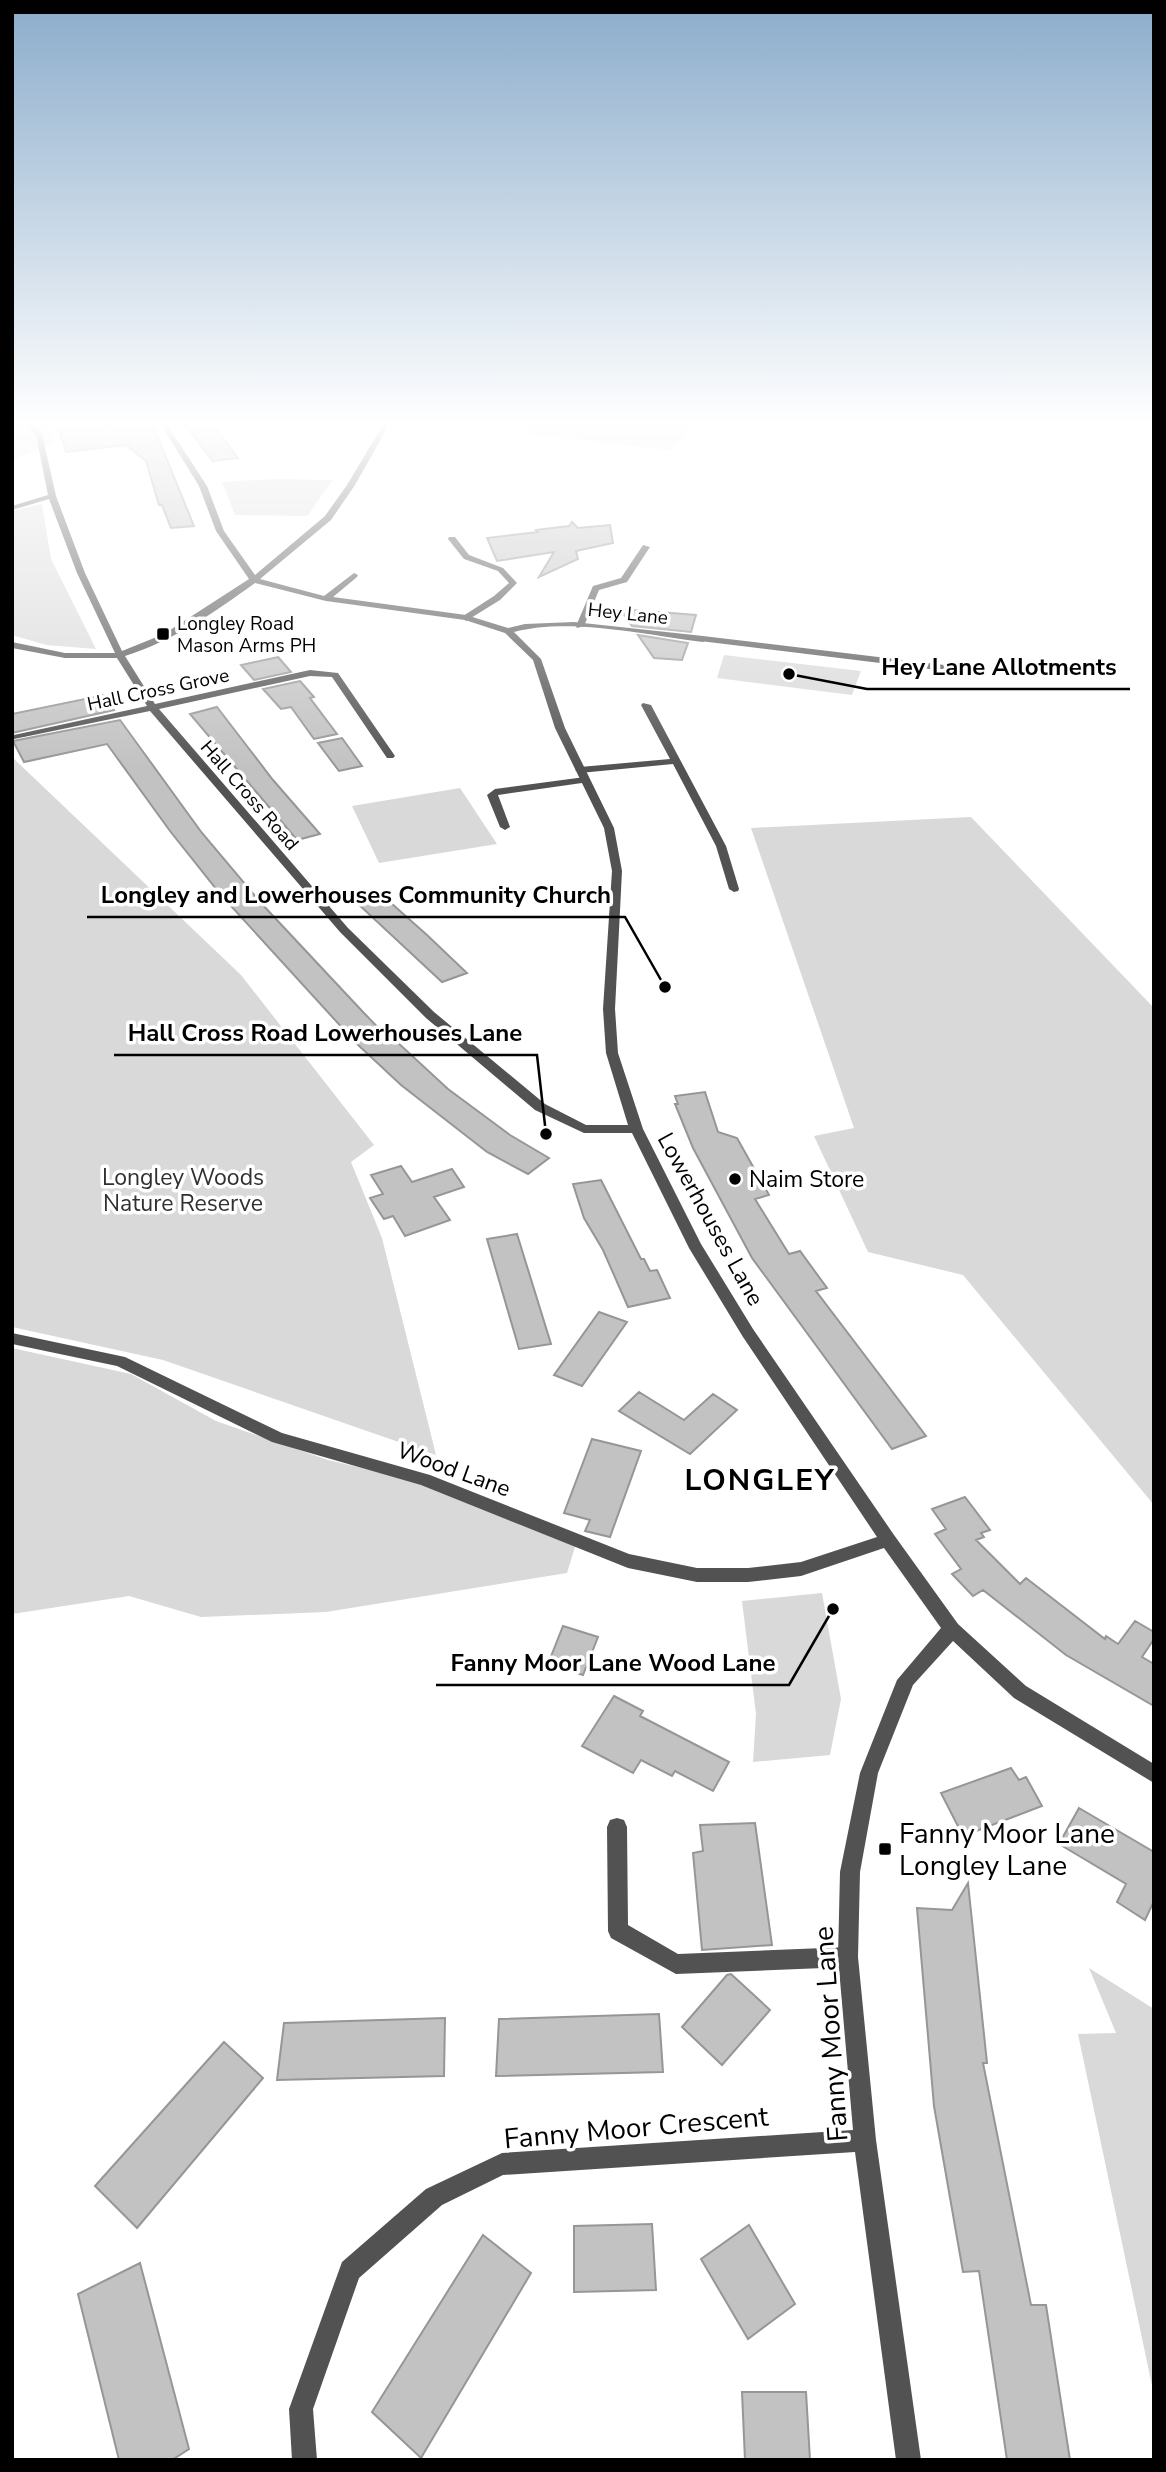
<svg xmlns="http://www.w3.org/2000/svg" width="1166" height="2472" font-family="'Nunito Sans',sans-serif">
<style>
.green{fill:#d9d9d9}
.building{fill:#c2c2c2;stroke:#969696;stroke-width:2}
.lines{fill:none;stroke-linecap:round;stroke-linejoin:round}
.lane{fill:#525252;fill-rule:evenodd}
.street{fill:#525252;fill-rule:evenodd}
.poi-dot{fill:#000;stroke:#fff;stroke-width:2.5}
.labels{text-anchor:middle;stroke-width:7;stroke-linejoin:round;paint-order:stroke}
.far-street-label{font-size:19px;fill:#000;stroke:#fff}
.far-poi-label{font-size:19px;fill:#000;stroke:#fff;text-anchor:start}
.park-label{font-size:23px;fill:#303030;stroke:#fff}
.poi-label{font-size:23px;fill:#000;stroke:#fff;text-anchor:start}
.street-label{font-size:23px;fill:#000;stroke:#fff}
.near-poi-label{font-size:28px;fill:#000;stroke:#fff;text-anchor:start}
.near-street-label{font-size:28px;fill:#000;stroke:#fff}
.district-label{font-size:30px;font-weight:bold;letter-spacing:2px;fill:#000;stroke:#fff}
.leader{fill:none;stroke:#000;stroke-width:2.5}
.callout-dot{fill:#000;stroke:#fff;stroke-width:2.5}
.callout-label{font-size:24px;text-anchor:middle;font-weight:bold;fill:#000;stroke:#fff;stroke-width:7;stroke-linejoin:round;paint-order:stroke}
</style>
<rect width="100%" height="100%" fill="#fff"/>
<path class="green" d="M12 423H79L51 427 54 443 12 460Z
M524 423H701L670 450 524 434Z
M274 479 333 480 307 516 235 515 222 482Z
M42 504 51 559 96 649 46 645 12 635V511Z
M724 655 861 671 852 695 717 678Z
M12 757 241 975 374 1145 351 1162 382 1238 436 1455 163 1360 12 1327Z
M460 788 497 844 379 863 352 806Z
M971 817 1154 1008V1505L963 1275 868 1252 814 1136 854 1128 751 828Z
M12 1348 131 1374 216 1421 328 1460 426 1483 578 1537 567 1573 326 1612 201 1617 129 1596 12 1614Z
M822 1593 841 1699 830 1755 753 1762 756 1714 742 1601Z
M1089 1968 1154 2009V2395L1078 2034 1116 2033Z"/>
<path class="building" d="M127 423H152L194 526 171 528 162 505H159L146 461 126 445 66 452 59 430Z
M183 423H212L238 458 213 461Z
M572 522 578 528 610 525 613 543 576 551 578 559 539 577 554 552 497 561 487 538 538 532 536 530 569 526Z
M620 609 696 615 691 632 632 626Z
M638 635 688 643 682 660 654 658Z
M278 657 291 672 254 680 241 665Z
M300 681 314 697 310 698 337 734 314 739 291 707 281 709 263 689Z
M104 695 114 710 12 733V714Z
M217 707 273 780 320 834 297 840 190 714Z
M120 720 202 833 261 903 363 1012 391 1041 395 1040 448 1089 510 1135 549 1158 528 1174 487 1152 401 1085 356 1043 221 895 170 831 107 744 24 762 13 741Z
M342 738 362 766 339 771 318 743Z
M382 895 427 935 467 973 442 982 357 903Z
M705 1092 718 1132 737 1138 769 1195 755 1199 789 1254 800 1251 827 1288 816 1291 926 1436 892 1449 752 1258 693 1148 675 1104H678L675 1096Z
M401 1166 412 1182 452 1169 464 1187 434 1197 450 1220 405 1236 393 1216 384 1219 370 1198 383 1194 371 1175Z
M601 1180 641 1259H644L650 1271 657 1270 670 1298 628 1307 603 1250 584 1218 573 1184Z
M517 1234 551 1344 519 1349 487 1239Z
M599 1312 627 1322 582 1386 554 1375Z
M639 1392 684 1420 713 1394 737 1410 690 1454 619 1411Z
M592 1439 641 1451 610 1537 585 1531 590 1520 564 1513Z
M965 1497 990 1530 981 1533 984 1537 976 1540 1020 1584 1026 1578 1105 1639 1106 1636 1118 1644 1135 1621 1154 1632V1639L1142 1657 1154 1664V1706L1066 1655 983 1590 973 1596 952 1574 961 1569 935 1534 946 1529 932 1509Z
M563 1626 598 1637 583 1675 548 1664Z
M614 1696 643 1711 640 1716 729 1762 713 1791 675 1771 672 1776 641 1760 633 1773 582 1746Z
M1011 1768 1019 1780 1026 1777 1042 1806 963 1836 941 1793Z
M1079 1808 1154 1852V1901L1145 1920 1117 1902 1126 1884 1059 1844Z
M755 1823 772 1945 702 1950 693 1853 703 1851 700 1825Z
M968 1883 987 2063H983L1031 2305H1046L1070 2460H1007L979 2271 963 2272 934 2106 917 1908 952 1910Z
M731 1974 770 2010 722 2065 682 2027 727 1975Z
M659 2014 663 2072 496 2076 499 2019Z
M445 2018 444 2076 277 2080 284 2023Z
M224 2042 263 2078 137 2228 95 2186Z
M652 2224 656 2290 574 2292V2226Z
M749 2225 795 2304 748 2339 701 2259Z
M483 2235 531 2273 421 2458 372 2412Z
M140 2263 189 2449 172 2460H119L78 2294Z
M742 2392H806L810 2460H745Z"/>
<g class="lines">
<path class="lane" d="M449 537H455L469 555 503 568 517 583 500 600 466 621 462 618 463 616 494 596 509 583 498 571 464 559 448 539Z
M643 545 650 547 627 582 599 590 584 626 577 628 576 626 593 586 621 578Z
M703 636 978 669 982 672 978 675 700 641 699 639Z
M643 703 651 705 726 846 739 889 738 891 734 892 729 889 716 846 673 764 580 773 575 770 580 767 670 759 641 705Z
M585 777 589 778V782L498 795 510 827 505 830 500 827 487 795 495 789Z
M617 1818 624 1820 627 1827 628 1925 678 1954 848 1947 855 1950 858 1957 855 1964 848 1967 676 1974 611 1938 608 1931 607 1827 610 1820Z"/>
<path class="street" d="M22 423H29L42 434 56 496 85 573 122 651 164 634 249 579 216 531 199 486 160 423H166L207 486 224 531 255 575 325 516 347 485 384 423H390L355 485 331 520 260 579 324 596 354 573 358 575 357 577 333 597 466 615 508 628 525 624 574 622 703 636 707 639 703 642C647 635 568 617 514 632L541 659 565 728 614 828 622 871 615 1009 618 1053 643 1129 701 1244 753 1329 894 1535 958 1624 1026 1686 1154 1764V1783L1014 1698 953 1641 913 1685 878 1773 860 1872 858 1957 876 2140 921 2460H896L855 2152 503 2175 442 2205 359 2278 313 2409 317 2460H292L289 2409 342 2262 426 2189 502 2153 853 2130 838 1957 840 1872 860 1773 897 1680 941 1628 884 1548 801 1576 748 1582H697L628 1568 421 1485 272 1442 117 1366 12 1344V1333L125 1357 282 1433 430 1475 629 1554 697 1568H748L801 1562 877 1537 743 1337 689 1248 632 1133H584L535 1110 426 1018 340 932 150 711 14 739V735L147 706 117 658H65L12 648V642L65 653H115L77 573 49 499 12 510V506L48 495 36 435ZM255 583 326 601 465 620 505 633 533 660 555 728 604 828 612 871 603 1009 606 1053 628 1125H586L545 1104 434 1012 348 928 159 709 310 676 332 677 387 758H393L395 756 338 673 310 670 155 704 125 656C173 641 215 612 255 583Z"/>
</g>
<linearGradient id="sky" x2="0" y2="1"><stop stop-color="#8baccb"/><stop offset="0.55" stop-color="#fff"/><stop offset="1" stop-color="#fff" stop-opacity="0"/></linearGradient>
<rect width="1166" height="769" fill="url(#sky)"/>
<g class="poi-dot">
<rect x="156" y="627" width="14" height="14" rx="3.5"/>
<circle cx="735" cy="1179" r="7"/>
<rect x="878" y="1842" width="14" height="14" rx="3.5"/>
</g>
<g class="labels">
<g class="far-street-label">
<text transform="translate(628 613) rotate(6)" y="7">Hey Lane</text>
<text transform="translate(158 689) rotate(-12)" y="7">Hall Cross Grove</text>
<text transform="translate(250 795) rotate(49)" y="7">Hall Cross Road</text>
</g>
<g class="far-poi-label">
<text x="177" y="630">Longley Road<tspan x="177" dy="22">Mason Arms PH</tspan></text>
</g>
<g class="park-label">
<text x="183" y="1185">Longley Woods<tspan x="183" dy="26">Nature Reserve</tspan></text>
</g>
<g class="poi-label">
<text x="749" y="1187">Naim Store</text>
</g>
<g class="street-label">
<text transform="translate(711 1219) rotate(61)" y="8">Lowerhouses Lane</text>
<text transform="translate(454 1469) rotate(20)" y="8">Wood Lane</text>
</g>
<g class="near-poi-label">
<text x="899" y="1843">Fanny Moor Lane<tspan x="899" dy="32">Longley Lane</tspan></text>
</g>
<g class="near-street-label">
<text transform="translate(830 2034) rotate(-94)" y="10">Fanny Moor Lane</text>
<text transform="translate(636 2127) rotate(-5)" y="10">Fanny Moor Crescent</text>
</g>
<g class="district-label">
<text x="760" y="1490">LONGLEY</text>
</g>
</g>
<path class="leader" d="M789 674L867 689H1130M665 987L625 917H87M546 1134L537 1055H114M833 1609L789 1685H436"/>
<g class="callout-dot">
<circle cx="789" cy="674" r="7"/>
<circle cx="665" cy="987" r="7"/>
<circle cx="546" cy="1134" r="7"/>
<circle cx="833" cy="1609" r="7"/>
</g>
<g class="callout-label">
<text x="999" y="675">Hey Lane Allotments</text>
<text x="356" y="903">Longley and Lowerhouses Community Church</text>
<text x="325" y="1041">Hall Cross Road Lowerhouses Lane</text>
<text x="613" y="1671">Fanny Moor Lane Wood Lane</text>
</g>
<rect width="1166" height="2472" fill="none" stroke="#000000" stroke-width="28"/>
</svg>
